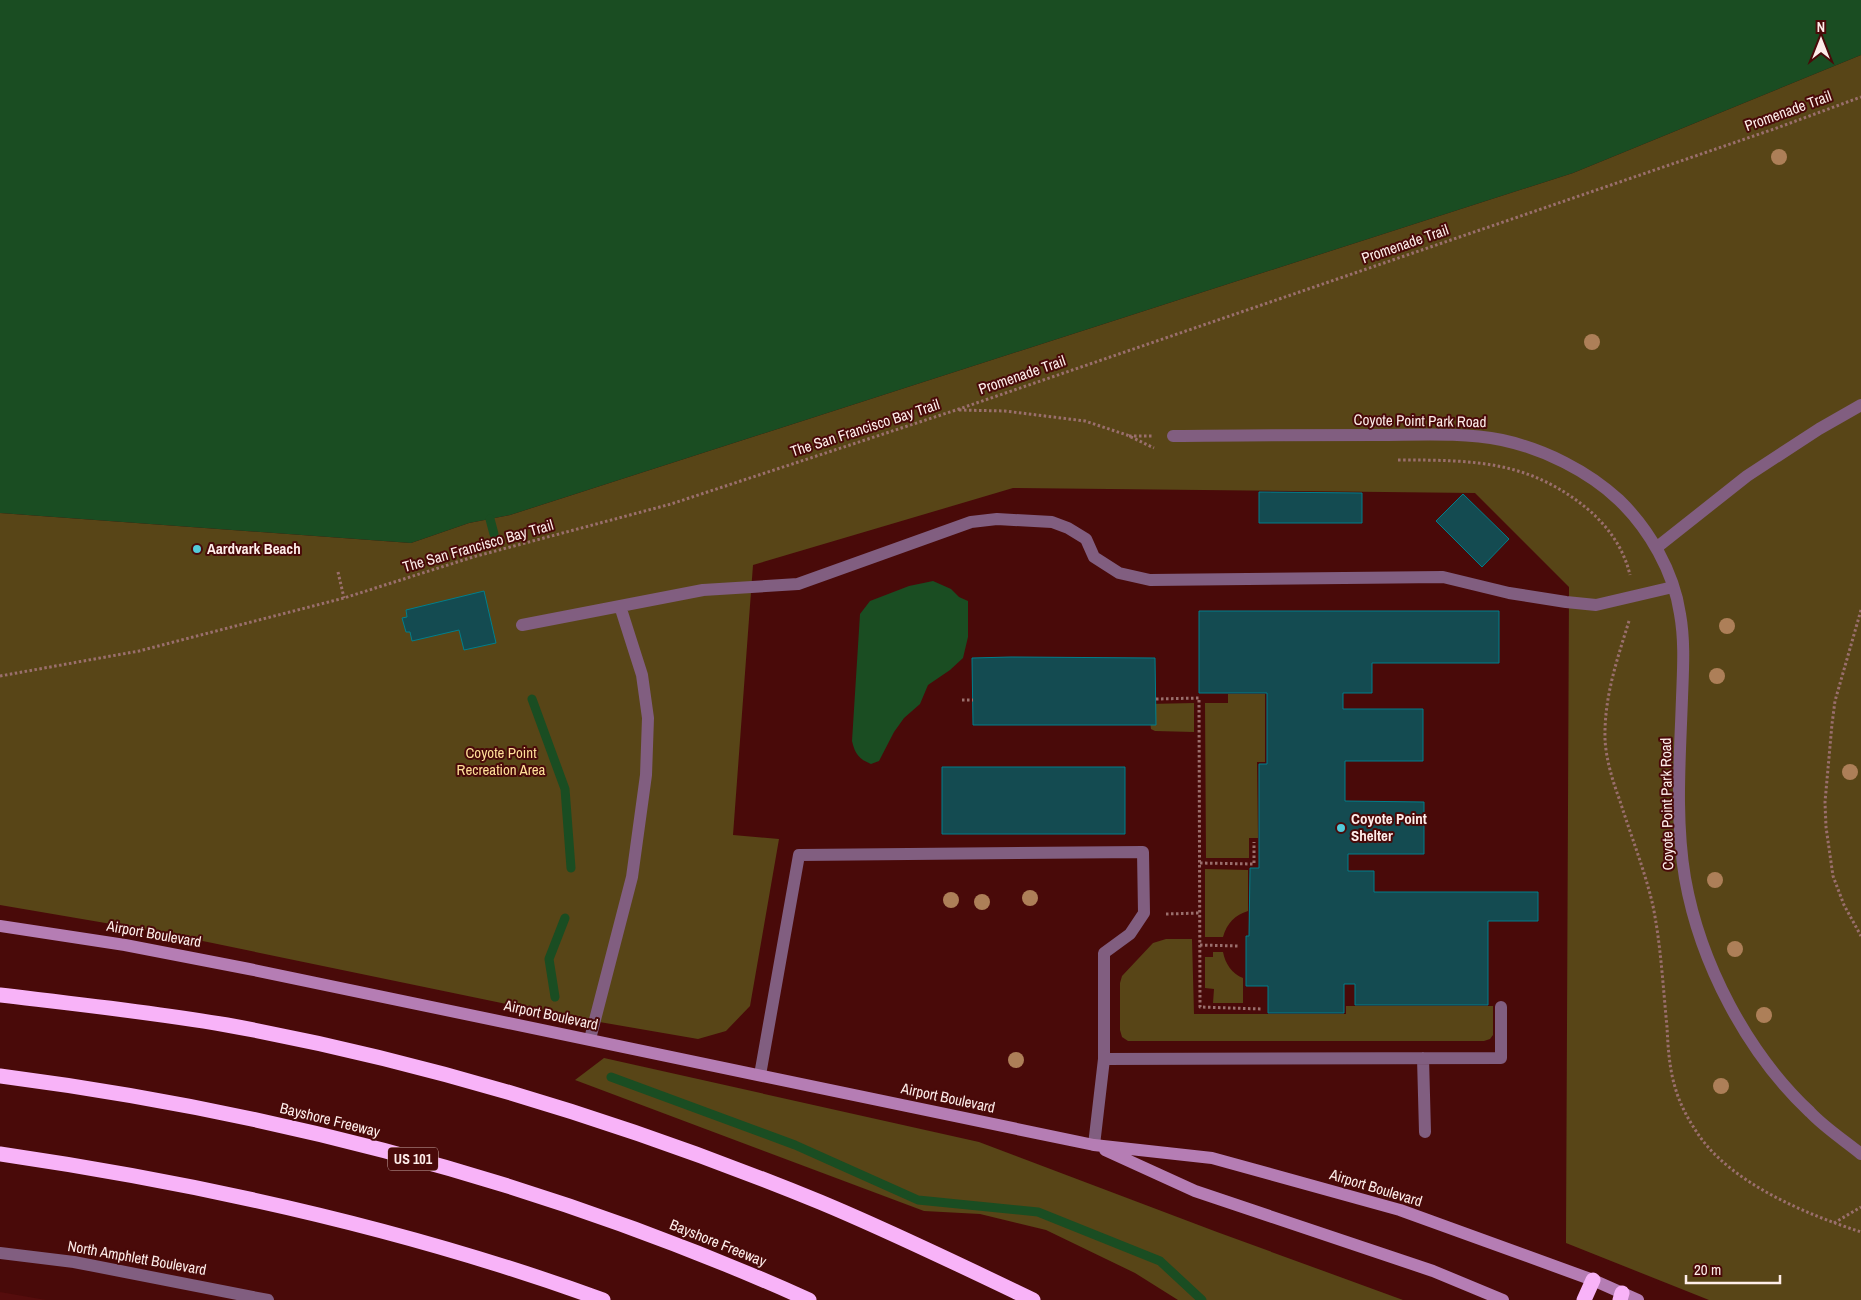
<svg xmlns="http://www.w3.org/2000/svg" width="1861" height="1300" font-family="'Archivo Narrow',sans-serif">
<style>
.built{fill:#550d0d}
.green{fill:#584517}
.water{fill:#1a4d22}
.lines{fill:none;stroke-linecap:round;stroke-linejoin:round}
.stream{stroke:#1a4d22;stroke-width:9}
.building{fill:#144b51;stroke:#007f8c}
.path{stroke:#9a6f6d;stroke-width:3;stroke-dasharray:2.5 2.5;stroke-linecap:butt}
.service{stroke:#815e80;stroke-width:12}
.tertiary{stroke:#815e80;stroke-width:12}
.secondary{stroke:#b57db4;stroke-width:12}
.motorway{stroke:#f8b3f8;stroke-width:15}
.tree{fill:#ad7f58}
.poi-dot{fill:#53cbda;stroke:#490a09;stroke-width:2}
.labels{text-anchor:middle;stroke-width:4;stroke-linejoin:round;paint-order:stroke}
.shield{fill:#490a09;stroke:#c8a9a6;stroke-width:1}
.shield-label{font-size:14px;font-weight:bold;fill:#feedea}
.street-label{font-size:15px;fill:#feedea;stroke:#490a09}
.poi-label{font-size:15px;font-weight:bold;fill:#feedea;stroke:#490a09;text-anchor:start}
.park-label{font-size:15px;fill:#ffdf98;stroke:#490a09}
</style>
<rect width="100%" height="100%" fill="#490a09"/>
<path class="built" d="M0 1292 46 1300H0Z"/>
<path class="green" d="M1861 55V1300H1709L1566 1243 1569 587 1475 493 1013 488 753 565 733 835 779 839 750 1006 726 1031 698 1039 559 1015 164 933 0 905V513L411 543 469 523 510 515 1573 173Z
M1228 694H1265V762H1257L1258 838H1249V858H1206L1205 703H1228Z
M1194 703V732L1155 731 1151 729 1148 704Z
M1205 869 1248 870V911C1235 915 1227 923 1223 937H1205Z
M1166 939H1192L1194 1014H1346V1006H1493V1035L1490 1039 1484 1041H1128L1122 1037 1120 1030V983L1122 976 1153 943Z
M1213 952H1223C1225 963 1232 974 1243 978V1003H1213L1214 989 1205 988V957H1213Z
M604 1058 979 1142 1217 1232 1403 1300H1178L1135 1273 1046 1230 980 1214 924 1211 575 1080Z"/>
<path class="water" d="M0 0H1861V55L1573 173 510 515 469 523 411 543 0 513Z
M933 581 951 589 959 597 968 601V637L963 658 950 670 928 685 920 704 904 718 894 732 879 761 871 764C859 759 855 754 852 741L860 614 870 601 909 586Z"/>
<g class="lines">
<path class="stream" d="M490 519 494 534
M532 699 565 789 571 868
M555 997 549 959 565 918
M611 1077 795 1145 918 1200 1038 1212 1160 1261 1202 1300"/>
</g>
<path class="building" d="M1259 492 1362 493V523H1259Z
M1463 494 1509 539 1482 567 1436 521Z
M484 591 496 643 464 650 459 630 412 641 410 632H406L402 618 407 617 406 610Z
M1199 611H1499V663H1372V693H1343V709H1423V761H1345V801L1424 802V854H1348V871H1374V892H1538V921H1488V1005H1355V984H1344V1013H1268V986H1246V936H1249L1250 868H1259V764H1267V693H1199Z
M1011 657 1155 658 1156 725H973L972 658Z
M942 767H1125V834H942Z"/>
<g class="lines">
<path class="path" d="M959 410 1005 411 1085 421 1127 435 1154 448
M1129 436H1152
M1398 460C1473 460 1530 460 1590 511 1609 528 1624 549 1630 575
M338 572 344 598
M1861 610 1835 701 1832 724 1825 802 1826 827 1833 876 1844 905 1861 936
M1629 621C1617 660 1604 697 1605 739 1606 760 1613 782 1620 801 1631 836 1645 871 1653 906 1661 946 1663 987 1667 1027 1668 1046 1669 1067 1675 1087 1680 1105 1689 1121 1700 1137 1735 1185 1806 1214 1861 1232
M0 676 139 651 344 598 473 557 671 504 956 410 1774 129 1861 97
M1156 699 1199 698 1200 1007 1262 1009
M962 700H973
M1200 863 1254 864V842
M1166 914 1200 913
M1200 945 1239 946
M1834 1223 1861 1207"/>
<path class="service" d="M1173 436C1241 435 1309 435 1377 435 1418 435 1461 432 1502 440 1544 449 1588 471 1619 500 1649 529 1674 572 1680 614 1685 642 1683 670 1682 698 1680 757 1675 819 1685 878 1700 963 1747 1053 1810 1112 1825 1128 1844 1140 1861 1154
M1656 548 1747 476 1819 429 1861 405
M522 625 703 590 798 584 971 522 997 519 1052 522 1068 528 1086 539 1094 557 1119 573 1150 580 1443 577 1509 593 1566 602 1596 605 1673 587
M590 1039 632 877 646 775 648 718 642 675 620 606
M1423 1058 1425 1132
M1104 1059 1501 1058V1007
M760 1075 799 855 1143 852 1144 913 1130 934 1104 953V1059L1094 1145"/>
<path class="tertiary" d="M0 1253 74 1262 268 1300"/>
<path class="secondary" d="M0 926 125 945 249 969 1094 1145 1212 1158 1400 1210 1593 1280 1638 1300
M1105 1150 1195 1191 1433 1271 1503 1300"/>
<path class="motorway" d="M0 995C76 1004 152 1012 227 1025 430 1062 629 1124 820 1202 892 1232 962 1266 1033 1300
M0 1076C278 1112 553 1185 809 1300
M0 1154C205 1184 408 1229 603 1300
M1584 1300 1593 1280
M1620 1300 1622 1293"/>
</g>
<g class="tree">
<circle cx="1779" cy="157" r="8"/>
<circle cx="1592" cy="342" r="8"/>
<circle cx="1727" cy="626" r="8"/>
<circle cx="1717" cy="676" r="8"/>
<circle cx="1850" cy="772" r="8"/>
<circle cx="1715" cy="880" r="8"/>
<circle cx="1030" cy="898" r="8"/>
<circle cx="951" cy="900" r="8"/>
<circle cx="982" cy="902" r="8"/>
<circle cx="1735" cy="949" r="8"/>
<circle cx="1764" cy="1015" r="8"/>
<circle cx="1016" cy="1060" r="8"/>
<circle cx="1721" cy="1086" r="8"/>
</g>
<g class="poi-dot">
<circle cx="197" cy="549" r="5"/>
<circle cx="1341" cy="828" r="5"/>
</g>
<g class="labels">
<rect class="shield" x="388" y="1147.5" width="50" height="23" rx="4"/>
<g class="shield-label">
<text x="413" y="1164">US 101</text>
</g>
<g class="street-label">
<text transform="translate(1788 111) rotate(-20)" y="5">Promenade Trail</text>
<text transform="translate(1405 244) rotate(-19)" y="5">Promenade Trail</text>
<text transform="translate(1022 375) rotate(-19)" y="5">Promenade Trail</text>
<text transform="translate(1420 421) rotate(1)" y="5">Coyote Point Park Road</text>
<text transform="translate(865 428) rotate(-18)" y="5">The San Francisco Bay Trail</text>
<text transform="translate(478 546) rotate(-16)" y="5">The San Francisco Bay Trail</text>
<text transform="translate(1667 804) rotate(-91)" y="5">Coyote Point Park Road</text>
<text transform="translate(154 934) rotate(10)" y="5">Airport Boulevard</text>
<text transform="translate(551 1015) rotate(12)" y="5">Airport Boulevard</text>
<text transform="translate(948 1098) rotate(12)" y="5">Airport Boulevard</text>
<text transform="translate(330 1120) rotate(14)" y="5">Bayshore Freeway</text>
<text transform="translate(1376 1188) rotate(17)" y="5">Airport Boulevard</text>
<text transform="translate(718 1243) rotate(22)" y="5">Bayshore Freeway</text>
<text transform="translate(137 1258) rotate(10)" y="5">North Amphlett Boulevard</text>
</g>
<g class="poi-label">
<text x="207" y="554">Aardvark Beach</text>
<text x="1351" y="824">Coyote Point<tspan x="1351" dy="17">Shelter</tspan></text>
</g>
<g class="park-label">
<text x="501" y="758">Coyote Point<tspan x="501" dy="17">Recreation Area</tspan></text>
</g>
</g>
<g transform="translate(1821 40)" stroke="#490a09" stroke-width="4" paint-order="stroke">
<path d="M0-4L9 19L0 12L-9 19Z" fill="#feedea"/>
<text y="-8" font-size="14" font-weight="bold" text-anchor="middle" fill="#feedea">N</text>
</g>
<path d="M1686 1275v8h94v-8" fill="none" stroke="#feedea" stroke-width="2.5"/>
<text x="1694" y="1275" font-size="15" fill="#feedea" stroke="#490a09" stroke-width="4" paint-order="stroke">20 m</text>
</svg>
